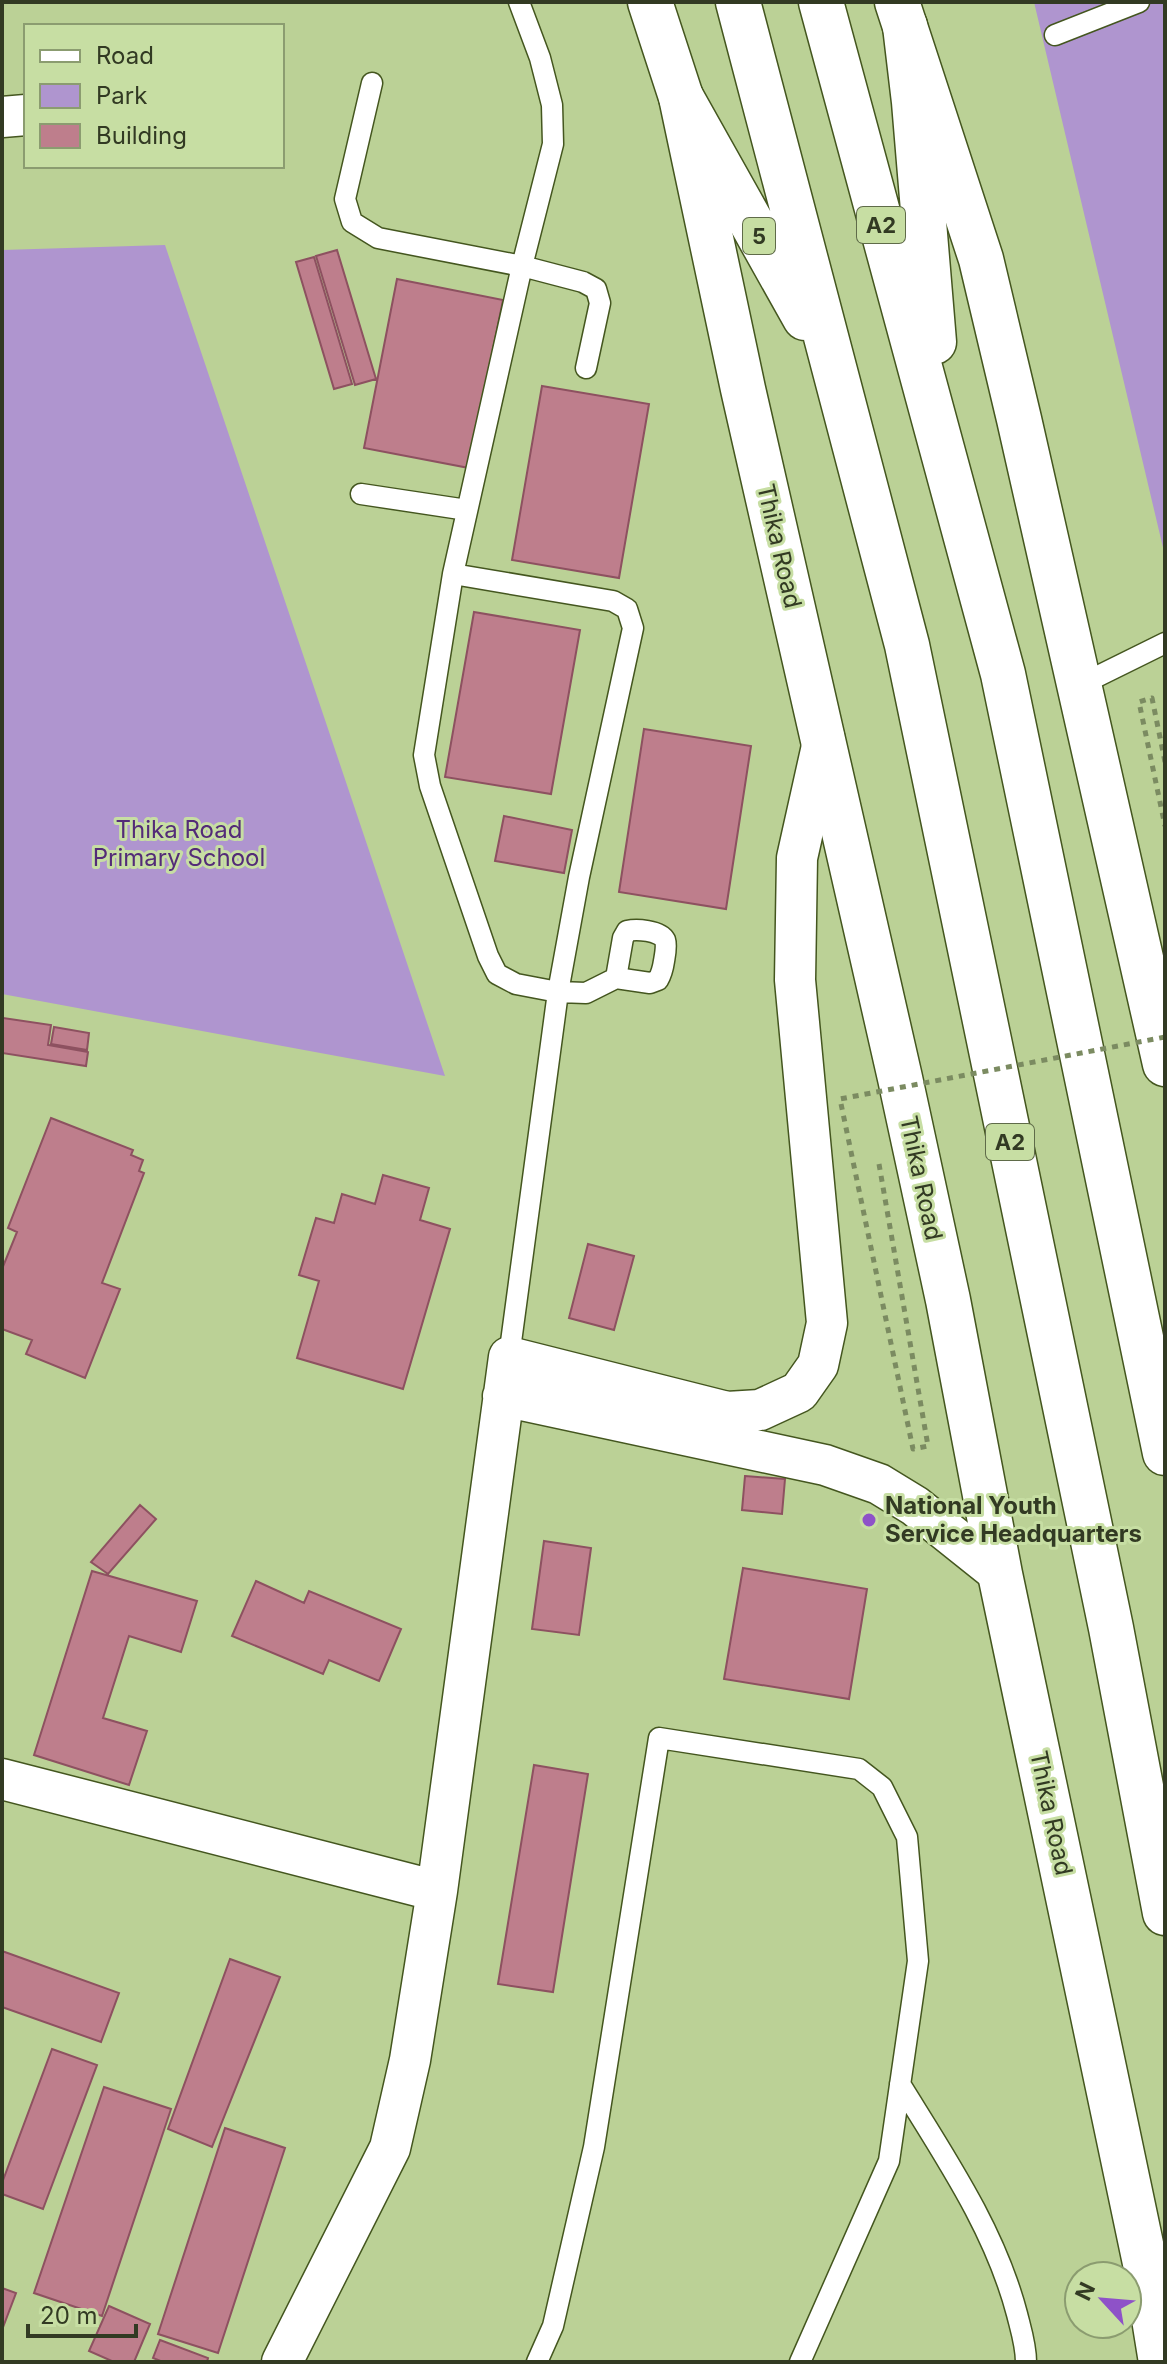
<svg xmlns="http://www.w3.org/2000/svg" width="1167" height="2364" font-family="Inter,sans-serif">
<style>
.green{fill:#af95cf}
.building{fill:#be7e8c;stroke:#8d5160;stroke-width:2}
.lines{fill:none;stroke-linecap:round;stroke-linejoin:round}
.service-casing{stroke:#44561f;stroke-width:23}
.minor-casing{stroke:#44561f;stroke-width:43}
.secondary-casing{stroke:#44561f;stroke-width:47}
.trunk-casing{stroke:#44561f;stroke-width:47}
.path{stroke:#7b8b61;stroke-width:5;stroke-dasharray:6 6;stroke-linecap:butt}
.service{stroke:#fff;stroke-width:20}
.minor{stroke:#fff;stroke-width:40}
.secondary{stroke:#fff;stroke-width:44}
.trunk{stroke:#fff;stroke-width:44}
.path-bridge{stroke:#7b8b61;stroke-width:5;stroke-dasharray:6 6;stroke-linecap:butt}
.poi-dot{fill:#8e52c8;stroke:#c7dea3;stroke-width:3}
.labels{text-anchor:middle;stroke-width:6;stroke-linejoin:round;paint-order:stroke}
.shield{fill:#c7dea3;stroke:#5f6b49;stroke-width:2}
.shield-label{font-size:22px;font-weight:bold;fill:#323a23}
.street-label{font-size:24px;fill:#323a23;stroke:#c7dea3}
.park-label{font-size:24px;fill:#532b78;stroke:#c7dea3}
.poi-label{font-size:24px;font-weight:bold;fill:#323a23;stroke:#c7dea3;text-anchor:start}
</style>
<rect width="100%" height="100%" fill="#bbd196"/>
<path class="green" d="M1034 2H1165V556Z
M165 245 445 1076 2 994V250Z"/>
<path class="building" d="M337 250 376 379 355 385 316 256Z
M314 257 352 384 334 389 296 262Z
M397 279 503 300 469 468 364 448Z
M542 386 649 404 619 578 512 560Z
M474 612 580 630 551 794 445 777Z
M644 729 751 746 726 909 619 892Z
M504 816 572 830 564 873 495 861Z
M3 1018 51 1025 48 1045 88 1052 86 1066 2 1053Z
M54 1027 89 1033 87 1050 51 1044Z
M51 1118 133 1150 131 1155 143 1160 139 1171 144 1173 102 1283 120 1289 85 1378 26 1354 32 1340 2 1329V1269L17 1232 8 1228Z
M383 1175 429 1188 420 1220 450 1229 403 1389 297 1358 319 1281 299 1275 316 1218 334 1223 342 1194 375 1204Z
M588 1244 634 1256 614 1330 569 1318Z
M745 1476 785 1479 782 1514 742 1510Z
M140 1505 156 1519 108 1574 91 1562Z
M544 1541 591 1548 579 1635 532 1629Z
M743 1568 867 1589 849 1699 724 1679Z
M92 1571 197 1601 181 1652 129 1636 103 1718 147 1731 129 1785 34 1755Z
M256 1581 304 1603 309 1591 401 1629 379 1681 329 1660 323 1674 232 1636Z
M534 1765 588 1774 553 1992 498 1984Z
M2 1951 119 1993 101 2042 2 2007Z
M230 1959 280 1977 212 2147 168 2129Z
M52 2049 97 2065 43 2209 2 2194V2183Z
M104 2087 171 2109 102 2316 34 2293Z
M225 2128 285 2148 218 2353 158 2334Z
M2 2288 16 2293 2 2330Z
M109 2306 150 2324 134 2362H114L89 2351Z
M160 2340 208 2358 207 2362H163L153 2358Z"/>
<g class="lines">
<defs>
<path id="service" d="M1055 35 1139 2
M372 83 345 199 352 222 378 238 522 266 583 282 596 289 600 303 586 368
M361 494 467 510
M453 574 613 601 627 609 633 628 579 877 558 992 586 993 616 978 650 983 658 980C662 973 663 968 664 961 665 955 667 946 665 940 660 930 636 929 627 931L623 938 616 978
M1080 685 1165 643
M509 1357 558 992 516 984 497 974 488 956 430 786 424 755 453 574 522 266 553 144 552 105 540 58 519 2
M900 2084C945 2157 995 2230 1017 2314 1021 2330 1026 2345 1026 2362
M537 2362 553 2326 594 2147 659 1738 859 1769 882 1787 907 1837 918 1961 889 2161 800 2362"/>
<path id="minor" d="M2 117 26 115
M503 1396 825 1465 879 1484 915 1506 1000 1574
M2 1779 437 1891
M282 2362 390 2148 410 2060 437 1891 509 1357 727 1412 760 1410 799 1392 818 1365 827 1323 795 980 797 858 824 737"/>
<path id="secondary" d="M650 2 681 97 743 389 900 1078 948 1300 1000 1574 1145 2263 1161 2362
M897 2 981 259 1019 419 1165 1064"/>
<path id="trunk" d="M738 2 907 645 1111 1628 1165 1913
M821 2 1003 674 1165 1453
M905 26 914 102 934 342
M681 97 805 318"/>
</defs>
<use href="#service" class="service-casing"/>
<use href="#minor" class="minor-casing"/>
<use href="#secondary" class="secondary-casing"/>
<use href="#trunk" class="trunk-casing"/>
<path class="path" d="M1165 762 1152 698 1139 702 1165 826"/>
<use href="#service" class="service"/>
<use href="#minor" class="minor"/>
<use href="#secondary" class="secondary"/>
<use href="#trunk" class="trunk"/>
<path class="path-bridge" d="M879 1164 928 1446 913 1449 840 1099 1165 1037"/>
</g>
<circle class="poi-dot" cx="869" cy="1520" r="8"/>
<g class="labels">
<g class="shield">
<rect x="857" y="207" width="48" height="36" rx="6"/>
<rect x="743" y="218" width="32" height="36" rx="6"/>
<rect x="986" y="1124" width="48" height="36" rx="6"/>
</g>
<g class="shield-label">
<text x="881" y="233">A2</text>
<text x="759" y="244">5</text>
<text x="1010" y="1150">A2</text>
</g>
<g class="street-label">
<text transform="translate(779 546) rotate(77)" y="8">Thika Road</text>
<text transform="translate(921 1178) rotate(78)" y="8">Thika Road</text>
<text transform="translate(1051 1813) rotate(78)" y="8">Thika Road</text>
</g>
<g class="park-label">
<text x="179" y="838">Thika Road<tspan x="179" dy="28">Primary School</tspan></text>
</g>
<g class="poi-label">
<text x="885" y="1514">National Youth<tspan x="885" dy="28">Service Headquarters</tspan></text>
</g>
</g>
<rect width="1167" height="2364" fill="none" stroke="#323a23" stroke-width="8"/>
<rect x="24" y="24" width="260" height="144" fill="#c7dea3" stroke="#8b9c70" stroke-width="2"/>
<rect x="40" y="50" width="40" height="12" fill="#ffffff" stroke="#8b9c70" stroke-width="2"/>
<text x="96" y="64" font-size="24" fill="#323a23">Road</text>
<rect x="40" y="84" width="40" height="24" fill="#af95cf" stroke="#8b9c70" stroke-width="2"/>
<text x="96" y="104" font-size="24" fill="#323a23">Park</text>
<rect x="40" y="124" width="40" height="24" fill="#be7e8c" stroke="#8b9c70" stroke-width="2"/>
<text x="96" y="144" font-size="24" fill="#323a23">Building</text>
<g transform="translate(1103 2300) rotate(296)"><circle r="38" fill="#c7dea3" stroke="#8b9c70" stroke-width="2"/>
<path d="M0-6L14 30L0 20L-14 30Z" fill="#8e52c8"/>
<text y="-12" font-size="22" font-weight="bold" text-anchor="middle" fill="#323a23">N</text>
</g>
<path d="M28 2324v12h108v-12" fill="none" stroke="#323a23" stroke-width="4"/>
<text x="40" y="2324" font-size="24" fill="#323a23" stroke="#c7dea3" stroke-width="6" paint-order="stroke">20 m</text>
</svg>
